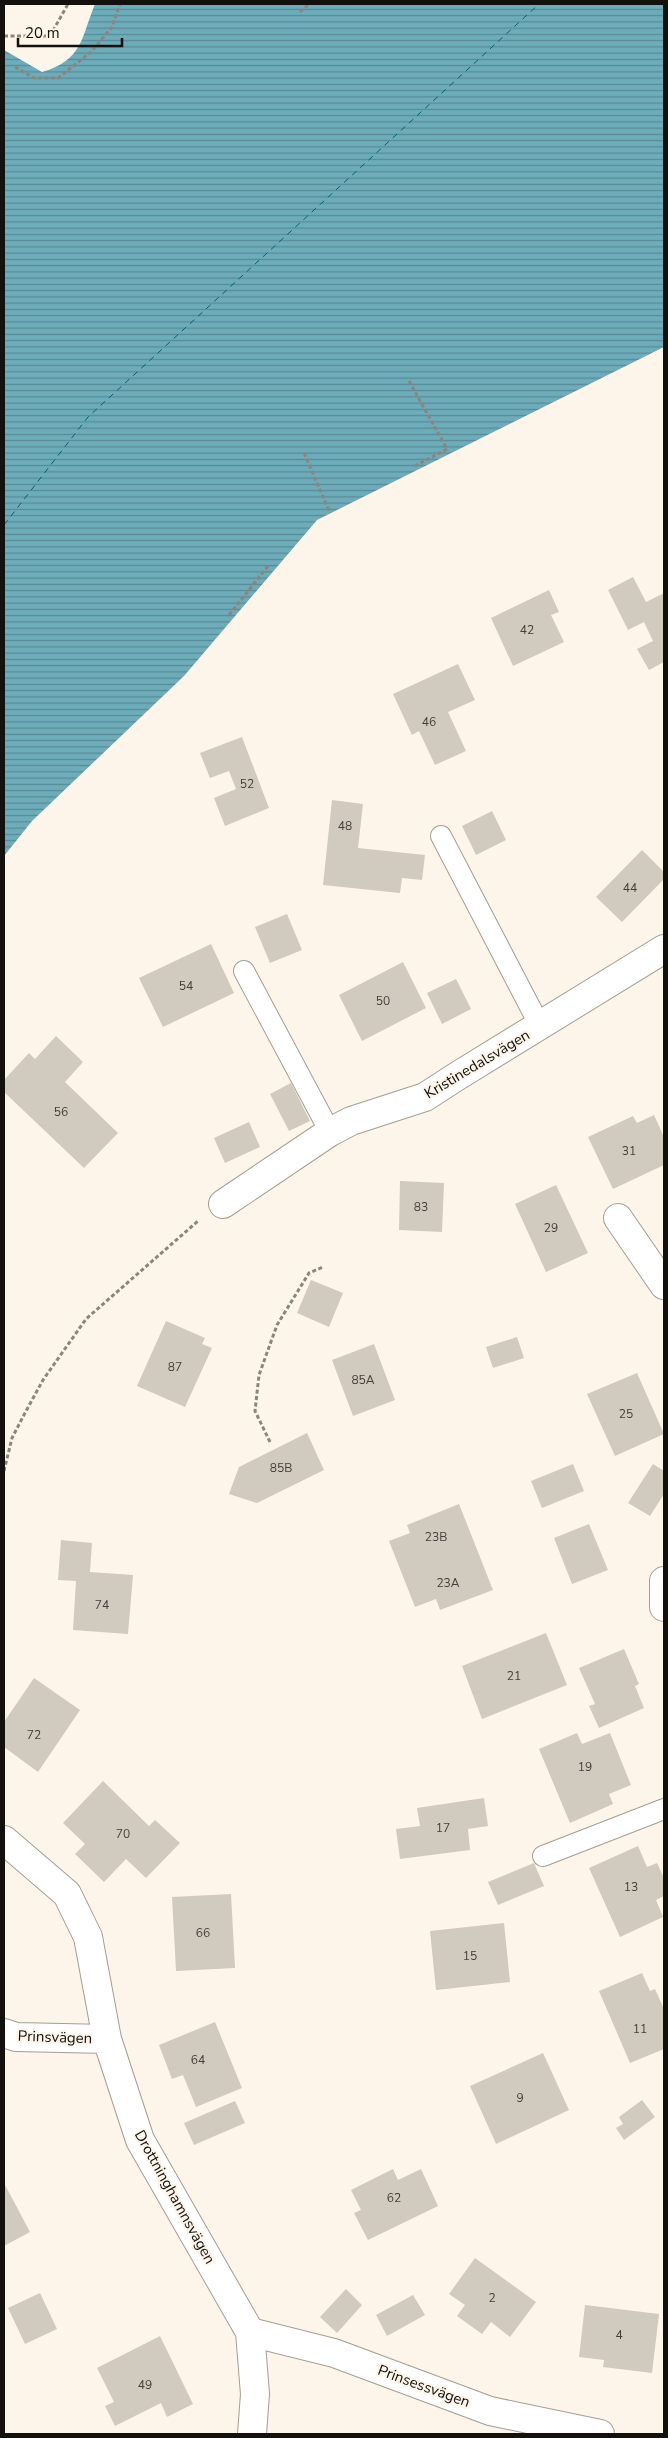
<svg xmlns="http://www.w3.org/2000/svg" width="668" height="2438" font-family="'Nunito Sans',sans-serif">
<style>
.water{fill:url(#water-rules)}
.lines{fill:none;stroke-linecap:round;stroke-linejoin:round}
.ferry{stroke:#066170;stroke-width:1;stroke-dasharray:6 5;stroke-linecap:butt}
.building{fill:#d1cabf}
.service-casing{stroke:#a49d93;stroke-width:22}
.minor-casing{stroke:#a49d93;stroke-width:30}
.path{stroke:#8b857e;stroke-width:3;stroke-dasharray:4 2.5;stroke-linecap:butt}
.service{stroke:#fff;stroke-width:20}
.minor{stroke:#fff;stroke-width:28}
.labels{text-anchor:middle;stroke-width:4.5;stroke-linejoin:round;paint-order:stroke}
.number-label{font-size:12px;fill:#423e3a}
.street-label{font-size:15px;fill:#13100d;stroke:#fdf5ea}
</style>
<defs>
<pattern id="water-rules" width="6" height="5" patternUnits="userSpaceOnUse" patternTransform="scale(1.25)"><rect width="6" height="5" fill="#6dacb9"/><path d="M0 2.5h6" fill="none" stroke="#588b95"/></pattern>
</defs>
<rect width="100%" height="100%" fill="#fdf5ea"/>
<path class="water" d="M95 4H664V347L317 520 184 676 32 821 4 856V50L42 72C83 60 81 38 95 4Z"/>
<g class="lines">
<path class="ferry" d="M4 525 88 417 539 4"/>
</g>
<path class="building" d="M633 577 646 602 664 593V662L649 670 637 649 653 641 644 622 628 630 608 590Z
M549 590 559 612 551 615 564 642 513 666 491 618Z
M458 664 475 700 448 712 466 751 435 765 419 731 412 735 393 694Z
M242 737 269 808 225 826 214 798 236 789 229 771 210 778 200 753Z
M332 800 363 804 358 848 425 855 422 880 402 878 400 893 323 885Z
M492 811 506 840 476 855 462 826Z
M642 850 664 872V879L622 922 596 897Z
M287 914 302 950 270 963 255 927Z
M211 944 234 993 163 1027 139 978Z
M403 962 426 1008 362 1041 339 995Z
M456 979 471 1009 442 1024 427 993Z
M56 1036 83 1062 65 1082 118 1133 84 1168 4 1092V1080L29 1053 35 1059Z
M291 1083 310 1121 289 1131 270 1094Z
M654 1115 664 1137V1165L613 1189 588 1137 633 1116 637 1123Z
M249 1122 260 1147 225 1163 214 1138Z
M400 1181 444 1183 442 1232 399 1230Z
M556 1185 588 1253 546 1272 515 1204Z
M311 1280 343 1293 329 1327 297 1313Z
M166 1321 205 1338 202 1344 212 1348 185 1407 137 1386Z
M517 1337 524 1358 493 1368 486 1347Z
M374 1344 395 1400 353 1416 332 1360Z
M637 1373 664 1434 615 1456 587 1394Z
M307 1433 324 1470 257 1503 229 1494 239 1467Z
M573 1464 584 1491 542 1508 531 1481Z
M653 1464 664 1471V1494L650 1516 628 1503Z
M459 1504 493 1590 440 1610 436 1599 415 1607 389 1541 410 1533 407 1525Z
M589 1524 608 1570 572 1584 554 1538Z
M61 1540 92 1543 90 1572 133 1575 128 1634 73 1630 76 1581 58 1580Z
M546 1633 567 1685 482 1719 462 1666Z
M624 1649 639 1684 635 1686 644 1708 599 1728 589 1706 595 1704 579 1668Z
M34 1678 80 1710 38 1772 4 1747V1722Z
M577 1733 582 1744 610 1733 631 1785 609 1794 613 1804 570 1823 539 1749Z
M103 1781 149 1826 155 1820 180 1843 146 1878 126 1859 104 1882 75 1854 85 1844 63 1823Z
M484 1798 488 1826 468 1829 470 1850 400 1859 396 1829 420 1826 417 1808Z
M638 1846 647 1867 657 1863 664 1878V1896L656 1900 663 1917 620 1937 589 1868Z
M534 1863 544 1886 498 1905 488 1882Z
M231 1894 235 1968 176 1971 172 1897Z
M504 1923 510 1982 436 1990 430 1931Z
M642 1973 650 1991 655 1989 664 2009V2049L630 2063 599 1991Z
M215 2022 242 2088 196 2107 183 2075 172 2079 159 2045Z
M543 2053 569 2110 496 2144 470 2086Z
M642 2100 655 2117 624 2140 616 2128 623 2124 619 2117Z
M235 2101 245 2123 194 2145 184 2123Z
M393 2169 398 2180 421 2169 438 2206 368 2240 354 2213 361 2210 351 2190Z
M4 2183 30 2232 4 2246Z
M475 2258 536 2302 510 2337 491 2322 482 2334 457 2316 465 2305 449 2294Z
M346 2289 362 2305 337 2333 320 2317Z
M40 2293 57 2329 25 2344 8 2308Z
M413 2295 425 2315 387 2336 376 2315Z
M585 2305 659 2314 652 2373 603 2367 604 2360 579 2357Z
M160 2336 193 2404 167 2417 161 2403 115 2426 105 2406 114 2402 97 2368Z"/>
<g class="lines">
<defs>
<path id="service" d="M441 836 540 1026
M244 971 330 1132
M543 1856 664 1809"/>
<path id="minor" d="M223 1204 330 1132 351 1121 425 1097 459 1075 664 949
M618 1218 664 1285
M664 1581V1607
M4 1840 67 1894 88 1937 107 2039 140 2140 250 2332 255 2394 252 2434
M4 2033 16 2037 107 2039
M250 2332 334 2353 490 2411 600 2434"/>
</defs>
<use href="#service" class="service-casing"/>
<use href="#minor" class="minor-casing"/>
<path class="path" d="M300 12 309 4
M4 36H50L68 4
M15 67 34 78H58L91 52 112 27 120 4
M409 381 447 449 415 466
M304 453 330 513
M229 615 268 566
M270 1442 255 1411 259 1375 277 1325 309 1273 323 1267
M4 1471 12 1438 26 1411 43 1380 86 1319 198 1221"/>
<use href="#service" class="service"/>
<use href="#minor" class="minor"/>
</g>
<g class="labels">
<g class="number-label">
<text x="527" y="634">42</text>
<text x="429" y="726">46</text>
<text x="247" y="788">52</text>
<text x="345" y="830">48</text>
<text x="630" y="892">44</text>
<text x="186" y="990">54</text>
<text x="383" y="1005">50</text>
<text x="61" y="1116">56</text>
<text x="629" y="1155">31</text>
<text x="421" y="1211">83</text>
<text x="551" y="1232">29</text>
<text x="175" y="1371">87</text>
<text x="363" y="1384">85A</text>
<text x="626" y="1418">25</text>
<text x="281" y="1472">85B</text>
<text x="436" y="1541">23B</text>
<text x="448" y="1587">23A</text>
<text x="102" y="1609">74</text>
<text x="514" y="1680">21</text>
<text x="34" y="1739">72</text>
<text x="585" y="1771">19</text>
<text x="443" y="1832">17</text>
<text x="123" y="1838">70</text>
<text x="631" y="1891">13</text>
<text x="203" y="1937">66</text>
<text x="470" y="1960">15</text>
<text x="640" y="2033">11</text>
<text x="198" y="2064">64</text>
<text x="520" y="2102">9</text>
<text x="394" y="2202">62</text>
<text x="492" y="2302">2</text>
<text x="619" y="2339">4</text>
<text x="145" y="2389">49</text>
</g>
<g class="street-label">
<text transform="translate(477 1064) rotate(-31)" y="5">Kristinedalsvägen</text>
<text transform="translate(55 2037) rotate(2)" y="5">Prinsvägen</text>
<text transform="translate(175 2197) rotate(61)" y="5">Drottninghamnsvägen</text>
<text transform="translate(424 2386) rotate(20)" y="5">Prinsessvägen</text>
</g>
</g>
<rect width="668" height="2438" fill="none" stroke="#13100d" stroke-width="10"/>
<path d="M18 38v8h104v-8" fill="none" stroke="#13100d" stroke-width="2.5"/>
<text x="25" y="38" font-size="15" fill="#13100d" stroke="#fdf5ea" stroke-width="4" paint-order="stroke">20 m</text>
</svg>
